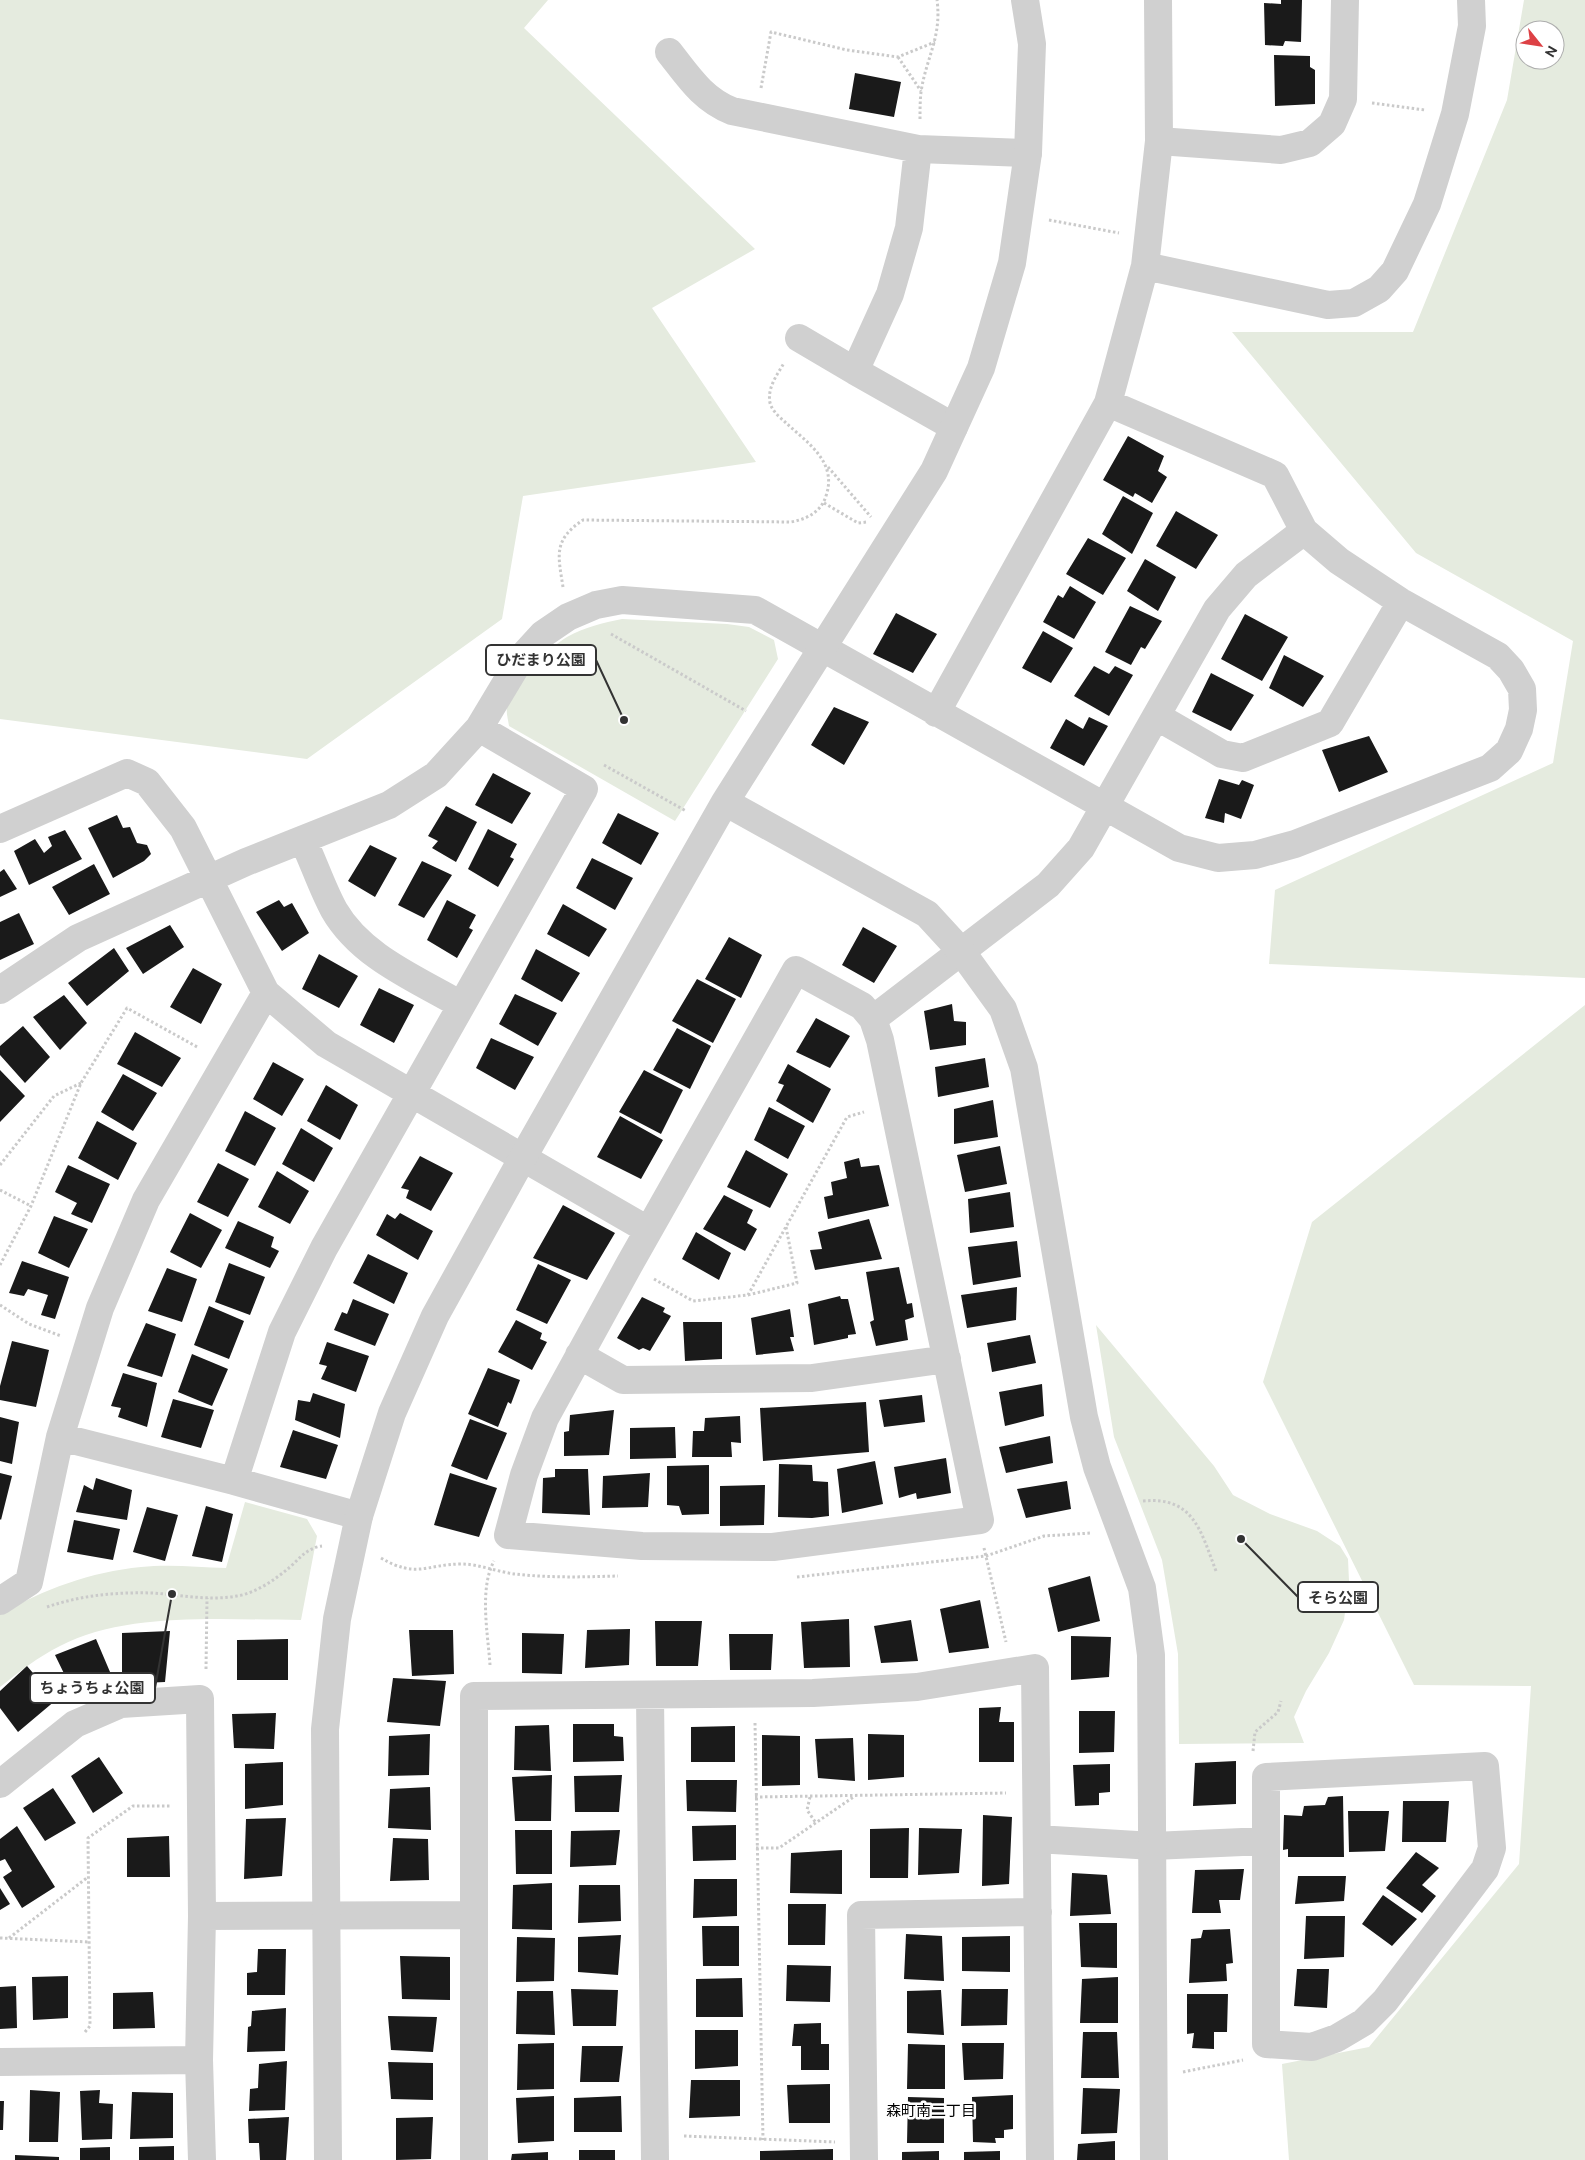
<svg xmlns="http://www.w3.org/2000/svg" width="1585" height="2160" font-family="Ubuntu,'Noto Sans JP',sans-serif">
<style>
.green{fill:#e5ebdf;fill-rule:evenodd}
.building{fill:#1a1a1a}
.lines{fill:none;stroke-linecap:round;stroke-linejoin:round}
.path{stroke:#cacaca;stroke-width:3;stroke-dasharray:2.5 2.5;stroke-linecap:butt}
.minor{stroke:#d0d0d0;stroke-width:28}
.tertiary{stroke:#d0d0d0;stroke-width:28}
.labels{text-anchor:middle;stroke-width:5;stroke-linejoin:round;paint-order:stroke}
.neighbourhood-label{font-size:15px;fill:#000;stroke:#fff}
.leader{fill:none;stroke:#333;stroke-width:2}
.callout-dot{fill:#333;stroke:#fff;stroke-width:2}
.callout{fill:#fff;stroke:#333;stroke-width:2}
.callout-label{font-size:15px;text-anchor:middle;font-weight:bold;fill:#333}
</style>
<rect width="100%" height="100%" fill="#fff"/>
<path class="green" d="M0 0H548L524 28 755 249 652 308 756 462 523 496 502 619 307 759 0 719Z
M1524 0H1585V978L1269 964 1275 890 1553 763 1573 641 1416 553 1232 332H1413L1507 100ZM1525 30H1555V60H1525Z
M622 619 727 624 749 627 774 640 778 659 675 821 509 726C508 718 505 710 508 703 516 683 549 647 567 637 585 627 603 623 622 619Z
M1585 1005V2160H1289L1282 2064 1369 2047 1519 1864 1531 1686 1414 1685 1263 1382 1312 1222Z
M1096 1325 1214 1466 1233 1495 1270 1514 1317 1531 1340 1546 1348 1559 1349 1581 1344 1620 1329 1653 1306 1691 1294 1717 1304 1743 1179 1744 1178 1654 1162 1560 1114 1437Z
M245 1502 307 1519 317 1536 301 1620C227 1620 126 1611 60 1646 38 1657 19 1672 0 1687V1615C43 1589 91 1572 141 1567 168 1564 198 1567 226 1568Z"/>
<path class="building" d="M1281 0H1302L1301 42 1285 41 1283 46 1265 45 1264 3 1281 4Z
M1274 55 1310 56V67L1315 70V104L1275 106Z
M855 73 901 82 894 117 849 109Z
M1128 436 1164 456 1158 471 1167 477 1152 503 1135 493 1133 497 1103 480Z
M1123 496 1153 513 1132 554 1102 534Z
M1176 511 1218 535 1196 569 1156 546Z
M1088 538 1126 558 1103 595 1066 574Z
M1145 559 1176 577 1158 611 1127 591Z
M1070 586 1096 602 1074 639 1043 622 1058 595 1063 598Z
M1130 606 1162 621 1145 649 1141 647 1131 665 1105 652Z
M896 613 937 634 913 673 873 654Z
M1245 614 1288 637 1262 681 1221 659Z
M1043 631 1073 648 1051 683 1022 668Z
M1284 655 1324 676 1303 707 1269 688Z
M1094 666 1109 674 1115 666 1133 675 1109 716 1074 696Z
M1211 673 1254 695 1231 731 1192 712Z
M834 707 869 722 844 765 811 745Z
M1089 717 1108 726 1084 766 1050 748 1066 719 1083 729Z
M1369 736 1388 772 1339 792 1322 750Z
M493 773 531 793 512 824 475 805Z
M1219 779 1239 785 1242 780 1254 785 1241 819 1225 813 1224 823 1205 818Z
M446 806 477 822 456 862 432 848 438 841 428 836Z
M618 813 659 833 641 865 602 843Z
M117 815 123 828 130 827 137 843 147 845 151 854 144 861 113 878 88 828Z
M488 829 517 844 510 857 514 859 498 887 468 869Z
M65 830 82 859 29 885 14 851 35 839 44 853 52 846 48 837Z
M370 845 397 858 375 897 348 881Z
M592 858 633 878 615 910 576 888Z
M422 861 452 875 424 918 398 905Z
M94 864 110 894 69 915 52 887Z
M4 869 17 889 0 897V872Z
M279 900 284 907 292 903 309 933 282 951 256 912Z
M447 900 476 915 469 928 473 930 457 958 427 940Z
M563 904 607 929 589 957 547 934Z
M19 913 34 944 0 960V922Z
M170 925 184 947 143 974 126 948Z
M863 927 897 946 874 983 842 965Z
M729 937 762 955 741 998 705 979Z
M114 948 129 971 87 1006 68 983Z
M536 949 580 973 562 1002 521 979Z
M319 954 358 976 339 1008 302 989Z
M193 968 222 984 201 1024 170 1007Z
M697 979 736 999 713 1043 672 1021Z
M379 988 414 1005 394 1043 360 1025Z
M515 994 557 1013 538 1046 499 1024Z
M64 995 87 1023 60 1050 33 1017Z
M952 1004 954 1021 966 1022V1045L930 1050 924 1011Z
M816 1018 850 1036 830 1068 796 1052Z
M23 1026 50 1057 25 1083 0 1055V1046Z
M677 1028 711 1046 690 1089 653 1070Z
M135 1032 181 1058 162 1087 117 1064Z
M491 1038 534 1057 515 1090 476 1068Z
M985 1058 989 1087 938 1097 935 1067Z
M273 1062 304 1079 282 1116 253 1099Z
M788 1064 831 1089 813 1123 776 1101 784 1085 778 1083Z
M0 1070 25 1096 0 1122Z
M644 1070 683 1090 661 1134 619 1112Z
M123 1074 157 1093 133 1131 101 1112Z
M326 1085 358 1105 340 1140 307 1121Z
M993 1100 998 1137 954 1144V1109Z
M769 1107 805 1126 788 1159 754 1140Z
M245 1111 276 1128 255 1166 225 1151Z
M620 1116 663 1140 641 1179 597 1157Z
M97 1121 137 1143 118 1180 78 1158Z
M301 1128 333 1148 314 1182 282 1164Z
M1000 1146 1007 1184 965 1192 957 1155Z
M746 1150 788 1174 770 1208 727 1187Z
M420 1156 453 1173 431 1211 406 1198 409 1190 401 1188Z
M859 1158 861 1167 879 1165 889 1206 828 1219 824 1197 833 1195 831 1182 847 1178 844 1162Z
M218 1163 249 1179 228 1217 197 1202Z
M68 1165 110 1184 92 1223 71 1214 77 1203 55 1192Z
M277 1171 309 1191 290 1224 258 1207Z
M1010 1192 1014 1227 970 1233 968 1199Z
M724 1195 753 1210 747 1223 757 1229 745 1251 703 1229Z
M563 1205 615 1233 587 1280 533 1258Z
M190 1213 222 1230 201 1268 170 1252Z
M400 1213 433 1231 418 1260 376 1235 387 1214 395 1219Z
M54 1216 88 1229 69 1268 38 1253Z
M869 1219 882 1259 815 1270 810 1250 822 1249 818 1232Z
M238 1221 274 1237 271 1247 279 1251 270 1268 225 1248Z
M696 1232 731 1253 719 1280 682 1259Z
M1017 1241 1021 1277 973 1285 968 1247Z
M368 1254 408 1273 394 1304 353 1283Z
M22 1261 69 1277 55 1319 41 1315 48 1295 28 1289 24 1296 9 1293Z
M229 1263 265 1277 250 1315 215 1302Z
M538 1264 571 1280 547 1324 516 1310Z
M899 1267 907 1304 912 1303 914 1317 905 1320 908 1340 876 1346 870 1322 874 1320 866 1272Z
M167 1268 197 1279 182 1322 148 1311Z
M1017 1287 1016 1320 967 1328 961 1295Z
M840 1296 841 1299H848L856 1334 848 1335V1338L814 1345 808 1304Z
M642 1297 665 1308 663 1312 671 1316 650 1351 643 1348 639 1350 617 1338Z
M353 1299 389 1314 375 1346 334 1330 342 1312 347 1314Z
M209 1306 244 1321 229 1359 194 1345Z
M790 1309 794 1337H790L794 1351 756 1355 751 1318Z
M516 1320 542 1333 540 1339 547 1342 532 1370 498 1352Z
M683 1322H722V1359L685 1361Z
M146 1323 176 1334 162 1377 127 1366Z
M1030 1335 1036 1363 992 1372 987 1343Z
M12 1341 49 1350 36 1407 0 1400V1386Z
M327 1342 369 1356 356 1392 321 1379 327 1366 319 1364Z
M192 1354 228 1369 212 1406 178 1392Z
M488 1368 520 1380 511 1404 508 1402 498 1427 468 1414Z
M123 1373 157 1383 147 1427 118 1417 121 1408 111 1406Z
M1042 1384 1044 1416 1005 1426 999 1392Z
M313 1393 345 1404 340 1438 295 1420 298 1400 310 1402Z
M922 1395 925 1422 884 1427 879 1400Z
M173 1399 214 1410 201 1448 161 1437Z
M866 1402 869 1452 763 1461 760 1408Z
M614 1410 609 1455 564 1456V1432L569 1431 570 1415Z
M740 1416 741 1443 731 1442 732 1457H692L693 1431H704L705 1418Z
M0 1417 19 1422 12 1464 0 1461Z
M470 1419 507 1433 487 1480 451 1466Z
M675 1427 676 1458 630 1459V1428Z
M293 1430 338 1445 326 1479 280 1467Z
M1050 1436 1053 1463 1006 1473 999 1447Z
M946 1458 951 1493 917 1499 916 1493 899 1498 894 1467Z
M875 1461 883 1504 842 1513 837 1469Z
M779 1464 812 1465 813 1481 828 1482 829 1516 812 1518 778 1517Z
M709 1465V1514L682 1515 679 1506 667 1505V1466Z
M555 1469H588L590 1515 542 1513 543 1478 555 1477Z
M0 1473 12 1476 1 1520 0 1519Z
M450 1473 497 1488 479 1537 434 1525Z
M650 1473 648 1507 602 1508 603 1476Z
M96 1478 132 1490 127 1520 76 1512 84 1485 93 1490Z
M1067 1481 1071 1509 1026 1518 1017 1489Z
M765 1485 764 1525 720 1526V1486Z
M206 1506 233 1514 222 1562 192 1556Z
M147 1507 178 1515 165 1561 133 1552Z
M74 1520 120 1529 113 1560 67 1552Z
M1090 1576 1100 1621 1058 1632 1048 1588Z
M980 1600 989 1648 949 1653 940 1609Z
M849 1619 850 1667 804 1668 801 1622Z
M911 1620 918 1661 881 1663 874 1626Z
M655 1621H702L698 1666H656Z
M630 1629 629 1665 585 1668 587 1630Z
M409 1630H453L454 1674 412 1676Z
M170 1631 165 1682 122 1684V1633Z
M522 1633 564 1634 562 1674 522 1673Z
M729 1634H773L771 1670H730Z
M1071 1636 1111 1637 1109 1677 1071 1680Z
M96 1639 113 1679 74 1694 55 1655Z
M288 1639V1680H237V1640Z
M27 1666 56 1700 18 1732 0 1708V1691Z
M393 1678 446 1681 440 1726 387 1722Z
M1001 1707 999 1722H1014V1762H979V1708Z
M1079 1711H1115L1114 1752 1079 1753Z
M276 1713 274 1749 234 1748 232 1714Z
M573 1724H614V1736L623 1737 624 1761 573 1762Z
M549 1725 551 1771 514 1770 515 1726Z
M735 1726V1762H691V1727Z
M430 1734 429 1775 388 1776 389 1736Z
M868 1734 904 1735V1777L868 1780Z
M762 1735 800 1736V1785L762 1786Z
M853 1738 855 1781 818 1778 815 1739Z
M99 1757 123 1793 93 1813 71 1776Z
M1236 1761V1804L1193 1806 1195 1763Z
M283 1762V1805L245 1809V1764Z
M1110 1764V1792L1099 1793V1805L1075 1806 1073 1765Z
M552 1775 551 1821H515L512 1777Z
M622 1775 619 1812H575L574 1776Z
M686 1780H737L736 1812 687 1811Z
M430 1787 431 1830 388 1828 390 1789Z
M53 1788 76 1823 45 1841 23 1808Z
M1343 1796 1344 1857H1288V1849L1283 1850 1284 1815 1302 1816 1304 1806 1325 1805 1328 1797Z
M1403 1801H1449L1446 1842H1402Z
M1348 1811H1389L1385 1851 1349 1852Z
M983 1815 1012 1817 1009 1884 982 1886Z
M286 1818 282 1876 244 1879 246 1819Z
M736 1825V1860L693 1861 692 1826Z
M17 1826 55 1887 22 1908 3 1877 12 1871 5 1859 0 1861V1839Z
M909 1828 908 1878H870V1829Z
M919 1828 962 1829 959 1873 918 1875Z
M515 1830H552V1874H516Z
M620 1830 616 1865 570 1867 571 1831Z
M169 1836 170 1877H127V1838Z
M393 1838 428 1839 429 1880 390 1881Z
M842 1850V1894L790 1893 791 1853Z
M1416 1852 1439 1868 1422 1885 1436 1896 1422 1913 1386 1888Z
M1244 1869 1240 1900H1219L1221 1913H1192L1195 1870Z
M1072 1873 1107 1875 1111 1914 1070 1916Z
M1298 1876H1346L1344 1901 1295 1904Z
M694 1879H737V1916L693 1918Z
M552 1883V1930L512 1929 513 1885Z
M579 1885H620L621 1921 578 1923Z
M0 1888 10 1904 0 1910Z
M1383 1895 1417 1919 1392 1946 1362 1924Z
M788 1904H826L825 1945H788Z
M1306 1916H1345L1344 1957 1304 1959Z
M1079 1923H1117V1968L1081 1967Z
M702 1926H739V1966H703Z
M1230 1929 1233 1963 1226 1964 1227 1981 1189 1983 1191 1939 1201 1938 1203 1930Z
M906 1934 942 1936 944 1981 904 1979Z
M621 1935 618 1975 578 1972V1937Z
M1010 1936V1972L962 1971V1937Z
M517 1937 555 1938 554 1981 516 1982Z
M258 1949H286L285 1995H247V1973L257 1972Z
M400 1956 450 1957V2000L402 1999Z
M787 1965 831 1966 830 2002 786 2001Z
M1297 1969H1329L1327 2008 1294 2006Z
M68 1976V2018L33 2020 32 1977Z
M1118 1977V2023H1080L1082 1979Z
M742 1978 743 2017H696V1979Z
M16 1986 17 2028 0 2029V1987Z
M571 1989 618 1990 616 2026H573Z
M962 1989H1008L1007 2025 961 2026Z
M941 1990 944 2035 907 2033V1991Z
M517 1991H553L555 2035 516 2034Z
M153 1992 155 2028 113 2029V1993Z
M1187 1994H1228L1227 2032H1214V2049L1192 2048 1194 2033 1187 2034Z
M286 2008 285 2051 247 2052 248 2027 251 2026 252 2011Z
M388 2016 437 2017 433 2052 391 2050Z
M821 2023V2044H829V2070H801V2046H792L794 2024Z
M695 2030H738V2066L695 2069Z
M1083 2032H1117L1119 2078H1081Z
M554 2043V2089L517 2090 518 2044Z
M962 2043H1004L1003 2079 964 2080Z
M908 2044 945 2045V2089H907Z
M582 2046H623L619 2082H580Z
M287 2061 285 2110 249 2111 250 2089 258 2088 259 2064Z
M388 2062 433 2063V2100L391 2099Z
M691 2080H740V2116L689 2118Z
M830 2084V2123H789L787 2085Z
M1083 2088 1120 2089 1117 2133 1081 2134Z
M30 2090 60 2092 58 2142H29Z
M100 2090 99 2103 113 2104 112 2139 82 2140 80 2091Z
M132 2092 173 2093V2138L130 2139Z
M1013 2095V2129L1004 2130V2138H995L996 2143 973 2142 972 2097Z
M554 2096V2141L518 2143 516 2098Z
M621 2096 622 2132H574V2098Z
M908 2097 944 2098V2143H907Z
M0 2101H4L3 2130H0Z
M289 2117 286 2160H260L259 2143H249L248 2119Z
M433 2117 431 2159 396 2160V2118Z
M1115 2141V2160H1077L1078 2144Z
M174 2146V2160H139V2147Z
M110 2147V2160H80V2148Z
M833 2149V2160H760V2151Z
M579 2150H615V2160H579Z
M939 2151V2160H902V2152Z
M1000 2151V2160H964V2152Z
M548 2152V2160H511L512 2154Z
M15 2155 59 2157V2160H15Z"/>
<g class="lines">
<path class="path" d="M898 57 921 91
M761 88 771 32 847 50 898 57 935 42
M1372 103 1425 110
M920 119C920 110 920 101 921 92 926 58 942 37 937 0
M1049 220 1119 233
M828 467 871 517
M824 503 858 523 867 522
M563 587C558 555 553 540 583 520L791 522C807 519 821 512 826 496 838 461 806 442 784 421 778 416 772 410 770 403 767 388 777 375 784 363
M611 634 746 711
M604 765 686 811
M0 1165 54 1096 81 1083
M0 1190 31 1206
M0 1265 31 1206 81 1083 127 1008 199 1048
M654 1279 693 1301 748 1295 847 1117 864 1112
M748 1295 797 1283 786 1227
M0 1305 29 1324 61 1336
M1143 1501C1194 1496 1201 1532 1216 1571
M984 1548 1006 1642
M381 1558C417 1579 426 1564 462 1564 478 1564 498 1572 515 1574 549 1578 584 1577 618 1576
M797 1577 986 1556 1044 1536 1091 1533
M47 1607C82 1595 117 1592 153 1593 181 1595 209 1601 237 1596 256 1593 276 1579 290 1567 300 1558 307 1548 322 1546
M490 1665C488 1634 479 1589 494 1561
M206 1669 207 1598
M755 1723 763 2140
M1253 1751 1255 1732 1278 1712 1281 1701
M755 1797 1006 1793
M810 1797 807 1810 816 1823
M756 1848H779L855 1796
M0 1938 89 1942
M9 1938 88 1877
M85 2032 90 2026 88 1838 133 1806H171
M1183 2072 1243 2060
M684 2136 835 2142"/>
<path class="minor" d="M669 52C688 76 702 99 732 111L918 149 1028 153
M1159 141 1281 150 1310 143 1332 124 1343 99 1345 0
M918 149 909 228 890 294 855 371 954 427
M1145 266 1328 305 1354 303 1379 289 1395 271 1427 204 1455 114 1472 26 1471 0
M799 338 855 371
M936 713 1108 403 1145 266 1159 141 1158 0
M1156 716 1222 754 1243 758 1330 723 1401 602
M0 829 127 773 147 782 183 828 266 993 326 1044 648 1230
M303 840C314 863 322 888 334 910 361 957 417 979 461 1005
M796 970 862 1006 873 1019 880 1040 980 1520 773 1547 642 1546 508 1535 524 1475 545 1418 629 1265Z
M0 990 78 938 246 862 389 805 436 775 479 728 521 658 543 634 568 617 596 605 622 600 755 610 1179 848 1218 858 1255 855 1295 844 1490 768 1509 751 1519 729 1523 710 1522 689 1511 670 1498 656 1401 602 1339 561 1304 531 1275 475 1108 403
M873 1019 1048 885 1081 848 1217 609 1246 575 1304 531
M579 1355 623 1380 812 1378 947 1359
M60 1437 234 1481 359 1516
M234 1481 282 1332 324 1248 584 789 479 728
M0 1601 29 1582 60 1437 100 1308 146 1200 266 993
M650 1696 655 2160
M1485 1766 1492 1848 1485 1869 1385 2001 1364 2022 1337 2038 1312 2047 1266 2044V1777Z
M0 1784 75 1724 121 1704 200 1699 202 1916 199 2060 202 2160
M1037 1839 1153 1846 1265 1841
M202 1916 474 1915
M0 2062 199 2060
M474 2160V1696L813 1693 917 1687 1035 1668 1040 2160
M864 2160 861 1915 1038 1912"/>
<path class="tertiary" d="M725 802 927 914 961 951 1003 1009 1024 1068 1084 1417 1097 1467 1142 1588 1151 1655 1154 2160
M328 2160 325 1729 337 1619 359 1516 392 1413 435 1316 522 1159 725 802 934 471 981 368 1012 263 1028 153 1032 44 1025 0"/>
</g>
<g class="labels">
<g class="neighbourhood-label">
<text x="931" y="2116">森町南二丁目</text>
</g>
</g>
<path class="leader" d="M624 720L596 660M1241 1539L1298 1597M172 1594L155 1688"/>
<g class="callout-dot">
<circle cx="624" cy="720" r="5"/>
<circle cx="1241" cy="1539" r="5"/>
<circle cx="172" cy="1594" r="5"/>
</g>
<g class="callout">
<rect x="486" y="645" width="110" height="30" rx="5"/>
<rect x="1298" y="1582" width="80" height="30" rx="5"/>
<rect x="30" y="1673" width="125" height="30" rx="5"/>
</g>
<g class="callout-label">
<text x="541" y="665">ひだまり公園</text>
<text x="1338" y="1603">そら公園</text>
<text x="92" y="1693">ちょうちょ公園</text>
</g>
<g transform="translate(1540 45) rotate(120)"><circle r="24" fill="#ffffff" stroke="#adadad"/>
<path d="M0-4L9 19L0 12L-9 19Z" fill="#dd4145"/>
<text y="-8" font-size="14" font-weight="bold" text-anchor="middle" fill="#333333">N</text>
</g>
</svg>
